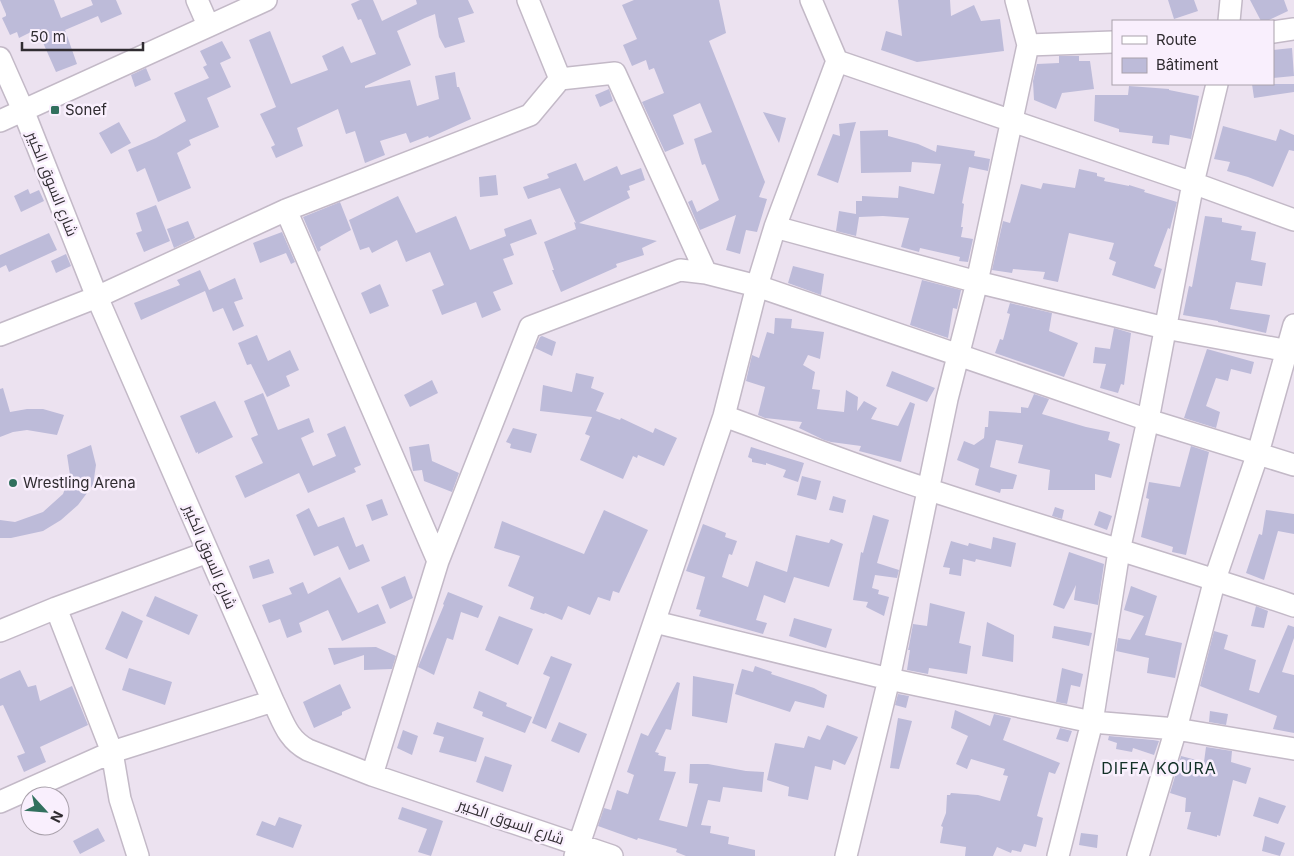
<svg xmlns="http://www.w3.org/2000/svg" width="1294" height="856" font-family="Inter,Cairo,sans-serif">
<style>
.building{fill:#bdbbd9}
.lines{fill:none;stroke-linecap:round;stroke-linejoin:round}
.minor-casing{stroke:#c3b9c7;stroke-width:24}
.minor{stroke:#fff;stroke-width:21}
.poi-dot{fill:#31705e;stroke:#f9effd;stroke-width:2}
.labels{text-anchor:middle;stroke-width:5;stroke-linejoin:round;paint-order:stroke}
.poi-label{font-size:15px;fill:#302c31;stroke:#f9effd;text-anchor:start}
.street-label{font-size:15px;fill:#302c31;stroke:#f9effd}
.neighbourhood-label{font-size:16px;letter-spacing:1px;fill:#123027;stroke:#f9effd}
</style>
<rect width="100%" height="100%" fill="#ece2f0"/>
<path class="building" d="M0 0H54L61 18 93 5 91 0H116L122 14 101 23 98 16 65 30 77 64 56 72 37 29 19 38 17 32 10 35 2 18 6 16V14Z
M360 0H373L382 21 417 4 416 0H468L474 13 458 18 465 42 445 48 439 37 435 14 425 18 397 31 411 65 365 86V88L410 80 417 106 439 99 435 76 455 72 457 87H459L471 119 429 138 428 136 410 143 406 133 380 141 385 155 365 163 355 131 346 134 338 109 297 128 303 146 276 158 271 147 275 145 260 114 276 107 249 40 270 31 291 84 328 70 322 56 343 46 351 63 376 54 361 19 358 20 351 4Z
M634 0H719L726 33 709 41 765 182 759 197 767 199 757 232 746 230 740 254 726 250 736 215 700 230 688 202 692 200 697 212 719 200 705 164 702 165 694 139 712 132 700 103 673 115 684 144 665 152 642 102 664 93 654 68 649 70 646 60 632 66 623 45 637 39 622 5Z
M898 0H950L951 16 974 5 981 21 1000 19 1004 51 917 62 881 50 886 31 902 36Z
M1168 0H1194L1198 11 1174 19Z
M1250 0H1284L1288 11 1267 21H1261Z
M222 41 231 58 220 63 231 87 207 98 219 127 189 140 191 145 177 153 191 188 158 202 145 168 137 172 128 150 156 138 186 121 174 93 209 78 203 67 207 65 200 51Z
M1292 48 1294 76 1273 78V50Z
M1059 56H1079V61H1090L1094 89 1062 93 1056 109 1034 100 1033 81 1037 64 1059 63Z
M146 68 151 80 135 87 131 75Z
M1252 84H1294V92L1254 98Z
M1129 86 1169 89V90L1199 96 1191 139 1170 135 1169 145 1152 143 1153 136 1119 132V129L1094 121 1095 95H1128Z
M609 89 613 101 600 107 595 95Z
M763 112 786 118 779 143Z
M119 122 131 143 111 154 99 133Z
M856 122 838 183 817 175 833 134 840 136 839 124Z
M1223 126 1276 141 1280 129 1294 135V151L1289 150 1273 187 1248 177 1227 171 1230 162 1214 159Z
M888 130V136L918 144 936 152 937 145 975 151 974 156 990 159 988 171 969 167 962 203 964 204 961 227H963L961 237 973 239 968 262 959 261 960 257 920 248 919 252 901 247 909 218 883 216 859 217 856 236 836 231 839 211 856 214V201H862V196L898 198 899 186 934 194 941 164 912 162 911 172 861 173 860 131Z
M576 163 584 181 617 166 621 175 641 168 645 180 629 186 630 190 627 191 630 198 579 223 657 241 642 248 644 255 616 264 617 267 561 292 552 270H554L544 242 576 229 574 222 576 223 560 188 528 199 523 187 549 178 547 174Z
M1079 169 1097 173V176L1105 178 1104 181 1129 186V185L1145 190 1144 192 1177 202 1170 229 1168 228 1154 266 1162 269 1155 289 1112 275 1116 262 1109 259 1114 243 1069 233 1058 282 1043 279 1045 272 1013 269 1012 273 992 270 1003 221 1010 223 1021 184 1041 189 1043 183 1075 188Z
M496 175 498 195 480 197 479 177Z
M28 189 30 194 39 190 44 201 21 212 14 196Z
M398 196 416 233 456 216 470 250 506 236 504 229 531 219 537 234 510 244 514 255 503 259 513 284 493 292 501 310 482 318 476 302 442 315 432 290 444 285 430 252 406 262 397 240 372 253 369 247 360 250 349 220Z
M340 202 351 230 320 247 321 250 318 252 303 217Z
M156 205 170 241 144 252 136 233 142 231 136 213Z
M1205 216 1222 218V222L1242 226 1241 230 1256 232 1251 260 1266 263 1262 286 1236 282 1230 309 1270 315 1266 333 1218 322V321L1183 315 1189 286 1192 287Z
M188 221 195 238 174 248 167 229Z
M282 232 295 262 291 264 286 253 260 263 253 243Z
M49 233 57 250 9 272 6 265 0 268V255Z
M66 254 71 266 56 273 51 261Z
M793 266 824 274 821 295 788 283Z
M200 270 209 290 235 278 243 299 234 302 244 326 233 331 223 308 213 312 205 291 141 320 134 303 180 285 177 280Z
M922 280 961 290 957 309 953 308 948 338 910 325Z
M380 284 389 306 370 314 361 293Z
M1010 303 1052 313 1049 331 1078 343 1064 377 995 353 1000 339 1003 340 1010 314 1007 313Z
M775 318 792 319 791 328 824 332 820 359 808 355 803 365 815 372 812 389 820 390 817 409 844 412 846 390 858 397 857 411 864 401 877 408 871 419 898 426 910 402 915 404 901 462 859 451 861 446 831 442 824 440 799 428 802 422 765 418 758 415 765 387 746 381 752 355 759 358 767 332 774 334Z
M1114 328 1131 333 1124 385 1121 384 1118 393 1100 388 1106 364 1093 363 1095 347 1110 349Z
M257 335 268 361 290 350 299 370 286 376 290 386 267 397 251 364 247 365 238 343Z
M542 336 556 342 552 356 535 348 540 337Z
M1207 349 1254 362 1251 374 1231 369 1228 381 1216 378 1206 406 1220 412 1216 428 1184 418Z
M892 371 935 388 927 402 886 386Z
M576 373 594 377 591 388 604 393 596 411 620 420 621 418 653 433 655 428 677 438 664 466 638 455 637 458 633 456 623 479 580 460 590 436 585 434 592 417 540 411 543 385 572 392Z
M432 380 438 393 410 407 404 395Z
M3 388 10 412 27 409H43L64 415 57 435 27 430 13 432 0 437V389Z
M263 393 278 430 309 418 314 432 301 438 313 466 336 456 327 434 345 426 361 465 354 468 356 472 308 493 299 473 245 498 235 476 263 463 251 438 258 435 244 401Z
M1034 394 1049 399 1042 414 1086 427 1110 432 1108 440 1120 444 1111 478 1095 474V490H1048L1050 470 1018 463 1023 445 996 440 990 467 1017 475 1013 489H1001L1000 493 975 485 979 469 957 460 964 441 974 445 984 438 985 427H988L989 411 1021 413V407L1028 408Z
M215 401 233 437 198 454V452L196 453 180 416Z
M513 428 537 434 531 453 510 448 511 444 506 442Z
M429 444 432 461 459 473 452 492 424 481 422 470 413 471 409 447Z
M91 445 96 465 93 485 78 505 61 520 43 531 11 538H0V520L15 522 43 512 63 494 70 475 67 455Z
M1191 446 1209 452 1186 555 1172 552 1173 547 1141 537 1149 499 1146 498 1149 482 1180 487Z
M751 447 804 463 798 482 783 477 786 470 766 463V465L752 462V459L748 457Z
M802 476 821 481 816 500 797 495Z
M833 496 846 500 843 513 829 510Z
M382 499 388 515 372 521 366 505Z
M1055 507 1064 510 1062 519 1052 516Z
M309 508 318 527 344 517 356 547 363 544 370 561 349 570 338 546 314 556 296 515Z
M604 510 648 530 619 593 613 591 610 601 598 597 590 615 568 606 562 620 545 613 544 614 530 609 534 597 508 586 520 556 494 548 502 521 584 554Z
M1266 510 1294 514V534L1278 531 1264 580 1246 573 1259 534 1262 535Z
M1099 511 1112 516 1107 530 1094 525Z
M873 515 889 520 877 563 899 570 897 578 875 575 872 588 879 590 878 594 889 597 884 616 866 607 868 602 853 600 861 552 863 553Z
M703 524 726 533 725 537 737 541 732 555 729 554 722 577 748 587 756 561 787 572 796 535 829 543 831 539 843 544 829 587 794 577 785 603 764 595 756 620 767 623 763 634 699 616 701 610 696 609 705 577 686 571Z
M993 537 1016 543 1011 567 976 559 975 562 963 559 961 576 949 574 950 568 943 567 951 541 968 546 969 543 991 549Z
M1069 552 1104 564 1098 605 1074 600 1076 585 1064 609 1053 605Z
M269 559 274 573 253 579 249 566Z
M405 576 413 598 390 609 381 587Z
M340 577 358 613 378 604 386 623 342 641 328 610 299 623 302 632 287 638 280 619 269 623 262 605 292 594 289 588 303 582 308 594Z
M1131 586 1157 596 1145 635 1182 643 1175 678 1147 673 1149 658 1116 651 1118 638 1130 640 1144 616 1124 610Z
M448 592 483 606 478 618 461 612 453 640 447 638 434 675 418 667 444 605 443 604Z
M155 596 198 615 189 635 146 616Z
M930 603 965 612 959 643 971 646 967 674 929 668 928 674 907 670 910 650H908L909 646 913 624 927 626Z
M1256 606 1268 611 1264 628 1251 626Z
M122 611 143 621 127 659 105 649Z
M499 616 533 629 518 665 485 650Z
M794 618 832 629 826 648 789 636Z
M987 622 1014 635 1013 662 982 656Z
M1288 625 1294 627V638L1282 672 1294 675V733L1273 729 1277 716 1200 686 1214 631 1228 635 1224 649 1256 660 1249 690 1259 693Z
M1054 626 1092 633 1089 646 1052 638Z
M376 647 396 656 392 669 364 670V655L334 665 328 648Z
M551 656 572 664 546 729 532 723 550 677 543 674Z
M755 666 772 672 771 674 814 688 827 695 824 708 795 701 790 712 735 694 742 669 753 672Z
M129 668 172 682 165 705 122 690Z
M1062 668 1083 674 1080 687 1071 685 1067 704 1056 702Z
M20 670 28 687 36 685 40 701 72 686 88 725 40 747 46 762 24 772 17 756 25 753 3 705 0 706V679Z
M693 676 734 684 727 723 692 716Z
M677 682 680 683 671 730 666 729 655 752 659 753 658 755 666 757 664 771 676 772 659 820 687 827 698 784 689 783 690 764H708L746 771 764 772 762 792 723 787 720 802 708 800 701 825 711 826 710 833 729 837 728 844 755 850V856H686L676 852 677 849 638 838 637 840 598 826 604 808 611 810 617 790 628 794 634 775 627 772 641 733 648 736Z
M340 684 351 708 342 712V715L314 728 303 702Z
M479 691 507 703 506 706 532 717 525 733 482 716 483 712 473 708Z
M898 694 909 696 906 708 895 705Z
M955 710 990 726 994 714 1011 718 1003 740 1060 763 1055 774 1049 772 1037 816 1043 818 1036 847 1024 844 1021 852 1012 850 1011 853 997 847 993 856H965L966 847 940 843 943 827 941 826 946 813 947 795H950L951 793 978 795 1000 801 1008 776 1003 775 1005 769 971 759 967 769 956 764 968 736 951 728Z
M1210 711 1228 714 1226 725 1209 722Z
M898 718 912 721 899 769 890 768Z
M437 722 484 738 476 762 439 752 444 737 433 734Z
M559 722 587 734 579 753 551 741Z
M827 725 858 737 845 765 833 760 831 770 815 766 808 800 788 796 789 787 767 780 775 743 804 748 808 736 820 740Z
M1060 728 1072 731 1068 742 1056 739Z
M403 730 418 736 412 755 397 748Z
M1109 736 1153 740 1159 741 1154 755 1133 748 1132 752 1116 749 1117 743 1108 740Z
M1206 747 1232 751 1231 762 1251 768 1246 784 1233 780 1220 836 1217 835V837L1187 829 1191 812H1185L1186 798 1170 793 1181 756 1204 762Z
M485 756 512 765 503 792 476 782Z
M1259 797 1286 806 1278 824 1253 816Z
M402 807 443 821 431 856 418 852 427 829 398 819Z
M279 817 302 825 293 848 256 835 262 821 275 826Z
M98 828 105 841 80 854 73 841Z
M1081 833 1098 835 1097 848 1079 845Z
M1265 836 1285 843 1280 856 1262 851Z"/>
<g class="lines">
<defs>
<path id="minor" d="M197 0 208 25
M528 0 560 79 615 73 706 273
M811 0 837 61 1193 183 1294 220
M1229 21 1231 0
M1273 32 1294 29
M1028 45 1113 42
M0 58 23 110 97 297 273 701C283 721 287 739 308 750L372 775 612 856
M0 121 266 0
M286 210 438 561
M775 227 977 282 1165 328 1294 352
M0 335 97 297 286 210 530 115 560 79
M724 416C793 441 861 468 930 490 1051 530 1174 565 1294 606
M56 608 112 752 120 799 138 856
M655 622 889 679 1092 722 1176 729 1294 749
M0 631 56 608 208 552
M372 775 438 561 530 327 680 270 706 273 757 286 1148 420 1294 465
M0 802 112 752 273 701
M575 856 724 416 757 286 775 227 837 61
M846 856 889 679 947 399 977 282 1028 45 1016 0
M1058 856 1092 722 1119 551 1148 420 1193 183 1217 84
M1138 856 1176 729 1215 579 1258 453 1294 325"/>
</defs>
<use href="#minor" class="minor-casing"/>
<use href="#minor" class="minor"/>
</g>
<g class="poi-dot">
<rect x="50" y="105" width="10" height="10" rx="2.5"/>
<circle cx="13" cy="483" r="5"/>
</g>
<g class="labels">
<g class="poi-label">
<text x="65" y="115">Sonef</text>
<text x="23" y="488">Wrestling Arena</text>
</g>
<g class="street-label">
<text transform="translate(52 184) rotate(68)" y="5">شارع السوق الكبير</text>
<text transform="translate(210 557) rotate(67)" y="5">شارع السوق الكبير</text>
<text transform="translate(511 822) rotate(19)" y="5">شارع السوق الكبير</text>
</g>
<g class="neighbourhood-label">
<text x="1159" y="774">DIFFA KOURA</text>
</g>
</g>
<rect x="1112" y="20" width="162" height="65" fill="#f9effd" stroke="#a9a1ab"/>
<rect x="1122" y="36" width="25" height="8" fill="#ffffff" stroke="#a9a1ab"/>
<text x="1156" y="45" font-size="15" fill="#302c31">Route</text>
<rect x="1122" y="58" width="25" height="15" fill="#bdbbd9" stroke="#a9a1ab"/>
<text x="1156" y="70" font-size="15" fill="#302c31">Bâtiment</text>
<g transform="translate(45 811) rotate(116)"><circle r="24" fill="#f9effd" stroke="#a9a1ab"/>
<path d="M0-4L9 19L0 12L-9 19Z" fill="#31705e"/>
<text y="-8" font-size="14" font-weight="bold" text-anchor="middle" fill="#302c31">N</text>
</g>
<path d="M22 42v8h121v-8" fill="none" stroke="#302c31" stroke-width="2.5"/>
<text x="30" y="42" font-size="15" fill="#302c31" stroke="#f9effd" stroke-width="4" paint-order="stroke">50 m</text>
</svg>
